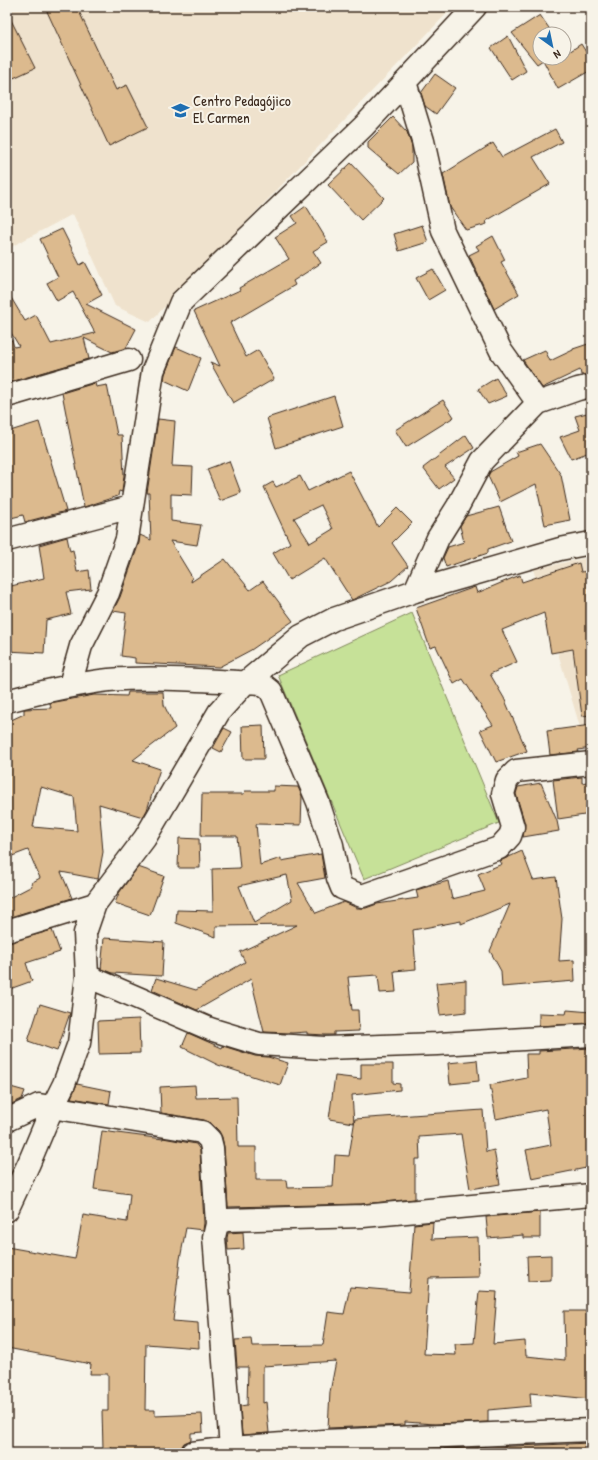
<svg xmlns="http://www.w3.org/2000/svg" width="598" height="1460" font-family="'Patrick Hand',sans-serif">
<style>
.built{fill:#efe2cd}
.green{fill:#c6e198;stroke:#80865b}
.building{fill:#dcba8e;stroke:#3b2a1e;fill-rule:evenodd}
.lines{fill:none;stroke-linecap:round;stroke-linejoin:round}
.minor-casing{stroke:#3b2a1e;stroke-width:25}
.minor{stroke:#f7f3e8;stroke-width:22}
.labels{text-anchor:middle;stroke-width:4;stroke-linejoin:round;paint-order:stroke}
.poi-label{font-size:15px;fill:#3b2a1e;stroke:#f7f3e8;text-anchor:start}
</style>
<rect width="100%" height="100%" fill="#f7f3e8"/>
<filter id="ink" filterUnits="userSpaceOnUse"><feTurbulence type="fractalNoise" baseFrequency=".025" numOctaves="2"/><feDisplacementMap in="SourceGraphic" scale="8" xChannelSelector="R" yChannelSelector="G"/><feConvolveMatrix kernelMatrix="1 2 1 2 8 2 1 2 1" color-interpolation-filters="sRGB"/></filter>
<g filter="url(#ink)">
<path class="built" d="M7 7H453L150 322 115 306 73 214 7 249Z
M591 557V754H588L533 569Z"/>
<path class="green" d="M412 613 499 823 364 879 278 675Z"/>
<path class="building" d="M45 7H77L116 90 127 85 148 127 109 146Z
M7 12 35 68 7 81Z
M540 15 553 34H540V58H564V51L566 54 581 44 591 60V70L558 89 543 60 537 64 512 33Z
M508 36 526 71 512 80 491 48Z
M435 74 455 88 436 114 425 106 421 93Z
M393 117 407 132 412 147V162L399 174 368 148V142Z
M555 129 562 142 533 157 550 184 486 221 487 224 466 230 450 207 443 174 493 143 502 157Z
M351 163 384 198 361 220 328 185Z
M306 206 328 242 313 251 321 263 293 281 295 285 230 323 246 357 258 350 274 379 233 403 210 362 220 366 194 311 240 290 239 288 289 259 275 237 297 223 292 216Z
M422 225 428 242 399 251 394 234Z
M62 229 80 265 85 262 102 295 86 304 136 329 126 348 112 352 84 338 89 359 7 383V341L12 340 14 347 19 346 7 326V291L25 321 36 315 51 344 95 333 73 292 57 301 47 283 58 277 40 239Z
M493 236 505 260 501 262 519 294 494 309 469 255 479 250 476 246Z
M433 269 445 290 428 300 416 278Z
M591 343V374L581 375 580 370 542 388 523 360 545 350 550 361 573 350V349Z
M176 347 201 358 188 391 164 380 165 374Z
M496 378 507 396 488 404 478 389Z
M95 383 96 387 107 385 117 435H122L124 476 122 492 119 491 118 496 84 507 62 393Z
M334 396 343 426 276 448 267 418Z
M443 400 454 417 406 447 395 430Z
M591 412V455L590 452 571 459 560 437 580 430 575 416Z
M158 419 175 421 172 466 193 467 192 495 171 494V521L201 525 197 545 170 541 192 577 191 582 225 559 250 590 263 581 293 621 251 650 219 667 135 663V658L121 656 126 613 113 611 120 597 139 543 140 535 151 540 149 493H147Z
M39 422 66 511 25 522 23 515 7 519V432Z
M466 435 474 448 445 467 454 478 439 489 423 468Z
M540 444 561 475 570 520 545 525 536 484 500 502 488 476 490 472 518 456 516 452Z
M229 461 241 493 220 501 207 469Z
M349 471 378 527 397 508 412 523 392 543 408 566 391 581 352 600 325 558 289 580 273 553 290 543 264 487 273 482 276 487 300 476 308 491ZM321 505 333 529 310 543 294 518Z
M499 507 511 541 488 549V553L446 567 443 558 448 547 464 542 460 526 466 516Z
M67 537 70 551 73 550 77 572 89 570 91 589 66 592 71 614 46 620 44 653 7 651V587L44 578 39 545Z
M579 563 581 572 591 571V715L582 716 573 649 551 653 544 613 502 630 517 662 490 674 504 698 527 751 496 762 480 730 493 725 463 679 454 684 436 646 430 648 416 608 475 587 477 593 520 575 522 582Z
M128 692H163L164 705 175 728 133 760 160 769 147 810 143 817 99 804 103 852 98 879 61 872 72 898 7 918V899L32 886 31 883 40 878 28 850 7 858V722L24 714V709L51 708 50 703 94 695 127 696ZM41 787 74 797 77 831 33 827Z
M263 725 264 759H243L242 726Z
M591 725V748L578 750 579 752 550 755 547 731Z
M224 728 232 732 221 752 213 748Z
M582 777V783L591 781V814L558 819 553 780Z
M541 783 557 821 559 831 523 837 525 824 516 794 518 787Z
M274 786 298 787 302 796 301 825 256 824 260 865 281 858V861L321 854 325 878 298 883 316 913 344 902 357 908H366L377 904 418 898 416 890 448 881 452 899 485 891 478 874 502 864 500 861 522 851 533 880 556 877 562 919 559 961 574 960 575 981 502 987 501 971 490 951 510 904 461 924V921L413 930 416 969 394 971 396 992 380 993 378 975 348 977 352 1010H358L359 1031 334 1032V1035H325L307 1034V1032L292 1033 264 1032 251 979 197 1010 152 990 156 978 196 990 245 962 240 952 297 925 216 926V937L176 923 177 910 213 911 212 869 240 868 237 836H201L202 794H244L245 791H274ZM287 875 292 900 254 923 239 886Z
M179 838 199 839 200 868H178Z
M138 867 164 876 150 915 115 903 119 893Z
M52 930 60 952 26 963 32 981 7 990V943Z
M104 938 164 942 162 976 112 973 101 969Z
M466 980V1012L440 1015 436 983Z
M40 1004 70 1013 57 1051 28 1041Z
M567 1010 591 1012V1023L539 1026V1013L566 1014Z
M139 1019 140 1053 99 1054 98 1021Z
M188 1033 222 1048 223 1046 255 1056 268 1057 288 1063 280 1085 218 1065 182 1047Z
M591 1048V1167L532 1179 526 1150 551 1145 546 1109 496 1119 490 1085 527 1078 526 1054H539V1051Z
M477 1060 479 1081 450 1084 448 1063Z
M361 1064H393V1083L400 1084V1090L352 1095 354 1123 329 1119 335 1076 361 1079Z
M77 1084 111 1091 109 1104 71 1098Z
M195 1085 196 1098 237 1097 238 1147H256V1180H286L287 1188 333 1187 335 1155 349 1156 355 1119 483 1110 486 1152 494 1150 500 1184 470 1189 461 1134 419 1137 420 1159H415V1199L362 1204 228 1207 224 1147 222 1137 219 1131 211 1123 204 1120 161 1113 160 1087Z
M7 1086 25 1091 22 1099 7 1106Z
M102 1131 163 1139V1138L196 1144 200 1150 204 1223 203 1230 186 1228 180 1259 173 1321 198 1323 199 1348 146 1344 145 1410H155V1416L202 1414 203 1432 191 1433V1440L184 1443 180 1450 156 1451V1453H111V1447L103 1448 102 1411H108V1374H90L91 1364 7 1348V1247L75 1259 83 1215 127 1222 130 1194 94 1189Z
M540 1212V1238H523V1235L488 1238 486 1217Z
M433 1222 432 1239 478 1237 479 1277 429 1278 424 1354 456 1355 455 1344 474 1343 479 1291 497 1292 493 1344 525 1341 526 1356 565 1360 564 1311H591V1399L530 1393 531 1406 488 1410V1422L435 1424 405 1422V1425L328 1428 330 1392 336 1361 263 1366V1403L266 1402 269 1433 242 1435 240 1406 247 1405 248 1367H237L235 1340 251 1339 252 1346 323 1345 328 1312 344 1314 350 1287 409 1292 414 1224Z
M243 1232 244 1249 228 1250 227 1238 228 1233Z
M551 1255V1280L528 1281 527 1256Z
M591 1443V1453H444V1449Z"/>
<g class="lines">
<defs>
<path id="minor" d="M405 82 423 141 443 231 501 351 538 403
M7 396 129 360
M7 540 131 507
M415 591 438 538 458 506 482 461 538 403 578 389 591 386
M70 685 81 646 108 593 127 539 153 371 181 302 364 126 475 7
M7 701C41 692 74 684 109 680 159 676 210 681 261 683L271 691 318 802 332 845 338 878 342 888 362 896 499 848 510 836 513 827 503 794 507 780 516 771 591 763
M7 931 95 904
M87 976 210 1029 259 1044 325 1048 438 1044 591 1035
M7 1120 39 1105 202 1132 210 1140 212 1148 217 1224 214 1237 231 1448
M7 1210 29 1163 53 1106 64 1084 79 1043 87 976 85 933 95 904 145 838 219 712 245 683 301 636 334 619 415 591 560 549 591 543
M217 1224 226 1220 363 1216 591 1195
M192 1453 231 1448 323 1441 591 1430"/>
</defs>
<use href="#minor" class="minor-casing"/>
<use href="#minor" class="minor"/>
</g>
</g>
<defs>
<symbol id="school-bare" viewBox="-9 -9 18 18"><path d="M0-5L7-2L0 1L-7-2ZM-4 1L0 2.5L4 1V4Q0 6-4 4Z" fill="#1f6fb2" stroke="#f7f3e8" stroke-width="2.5" paint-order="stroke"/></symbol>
</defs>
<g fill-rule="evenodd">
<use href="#school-bare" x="168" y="98" width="25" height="25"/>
</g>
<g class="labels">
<g class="poi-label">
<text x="193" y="106">Centro Pedagójico<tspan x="193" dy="17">El Carmen</tspan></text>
</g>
</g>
<rect width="598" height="1460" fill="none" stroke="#f7f3e8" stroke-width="24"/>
<rect x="12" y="12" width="574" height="1436" fill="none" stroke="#3b2a1e" stroke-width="1.5" filter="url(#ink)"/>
<g transform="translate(552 46) rotate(147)"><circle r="19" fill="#f7f3e8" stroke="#aca397"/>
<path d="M0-3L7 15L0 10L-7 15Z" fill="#1f6fb2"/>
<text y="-6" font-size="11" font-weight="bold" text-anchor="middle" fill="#3b2a1e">N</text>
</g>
</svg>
